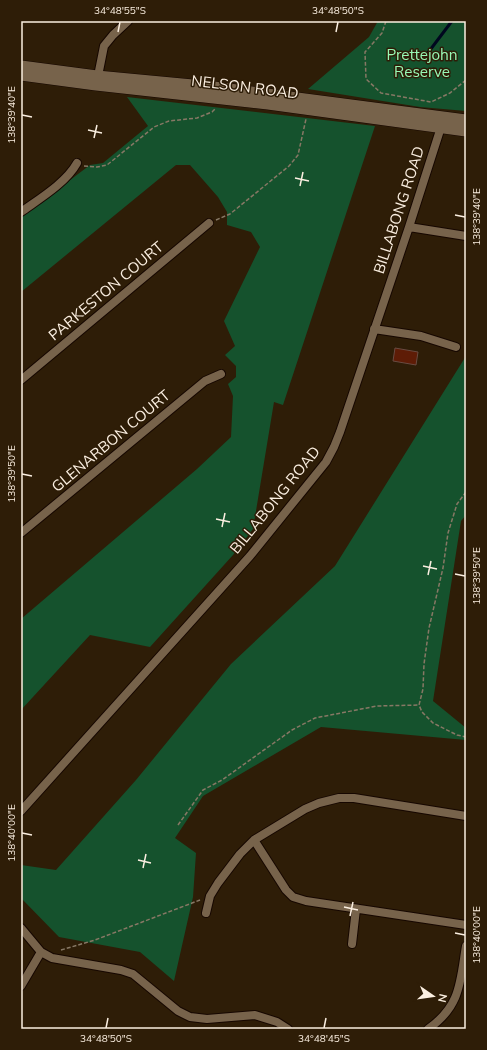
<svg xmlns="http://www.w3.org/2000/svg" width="487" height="1050" font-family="Mulish,sans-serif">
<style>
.green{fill:#15522d}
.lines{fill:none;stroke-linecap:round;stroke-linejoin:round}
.stream{stroke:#00071f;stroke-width:3}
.building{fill:#5e1c06;stroke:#694b42}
.street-casing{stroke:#160700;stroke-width:10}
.secondary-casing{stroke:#160700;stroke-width:12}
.path{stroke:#877865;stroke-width:1.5;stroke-dasharray:4 2;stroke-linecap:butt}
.street{stroke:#77634b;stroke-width:8}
.secondary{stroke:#77634b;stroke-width:11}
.ticks{fill:none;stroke:#fbefe1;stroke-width:1.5}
.labels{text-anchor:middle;stroke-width:3;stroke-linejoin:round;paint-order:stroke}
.park-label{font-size:15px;fill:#98f9b5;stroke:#2e1d07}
.street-label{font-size:15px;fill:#fbefe1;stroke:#2e1d07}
.neatline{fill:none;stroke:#fbefe1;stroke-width:1.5}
.ticks-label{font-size:10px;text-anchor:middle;fill:#fbefe1}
</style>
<rect width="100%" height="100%" fill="#2e1d07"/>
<path class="green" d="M378 21H466V111L420 107 308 89 369 37Z
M127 97 375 126 283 405 274 402 253 529 233 555 150 647 90 635 21 710V619L197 469 231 437 233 396 228 384 236 377V366L225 355 235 346 224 321 260 247 251 232 227 225V212L218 197 190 165H176L21 292V217L90 165 103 163 148 126Z
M466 356V515L461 521 433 701 466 728V740L321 727 203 796 175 838 196 853 193 897 174 981 140 952 59 937 21 898V865L56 870 136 780 231 664 335 566Z"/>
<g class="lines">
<path class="stream" d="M424 58 452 21"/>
</g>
<path class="building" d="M395 348 418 352 416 365 393 361Z"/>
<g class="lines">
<defs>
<path id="street" d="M97 81 104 46 113 35 128 21
M21 212C39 199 66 183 77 163
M409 227 466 236
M374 329 421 336 456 347
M21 380 209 223
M21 533 205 381 221 374
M21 811 250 556 326 462 334 447 340 432 409 227 442 124
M254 840 286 890 293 897 306 901 466 925
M206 913 210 896 218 883 240 854 254 840 305 809 319 803 339 798H354L466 816
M21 928 41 952 52 958 121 970 133 974 178 1011 190 1017 207 1019 255 1015 277 1022 288 1029
M352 944 356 909
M21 986 41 952
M428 1029C461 1006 460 982 466 946"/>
<path id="secondary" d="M21 66 97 76 214 87 466 120
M21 75 96 85 268 104 466 131"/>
</defs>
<use href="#street" class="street-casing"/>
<use href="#secondary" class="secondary-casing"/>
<path class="path" d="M386 21 382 33 365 52 366 79 381 93 431 102 450 93 466 80
M84 166 97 167 107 165 154 127 169 121 197 118 212 112 216 108
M216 220 230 214 289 166 298 155 306 119
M466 492 457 504 448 533 443 568 429 628 424 664 423 689 419 705 422 712 433 723 457 735 466 737
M178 825 203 790 222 780 292 730 315 718 377 706 419 705
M61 950 95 940 200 900"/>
<use href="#street" class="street"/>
<use href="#secondary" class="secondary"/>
</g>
<path class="ticks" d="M118 32 120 22M336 32 338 22M22 115 32 117M88 130 102 133M94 138 97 125M295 178 309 181M300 186 303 172M455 215 465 217M22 474 32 476M216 519 230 522M222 527 225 513M423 566 437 569M455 574 465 576M428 575 431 561M22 833 32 835M138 860 151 863M143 868 146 854M344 907 358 910M350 916 353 902M455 933 465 935M106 1028 108 1018M324 1028 326 1018"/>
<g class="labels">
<g class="park-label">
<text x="422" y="60">Prettejohn<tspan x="422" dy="17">Reserve</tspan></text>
</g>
<g class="street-label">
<text transform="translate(245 87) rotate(7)" y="5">NELSON ROAD</text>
<text transform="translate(399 210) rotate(-72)" y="5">BILLABONG ROAD</text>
<text transform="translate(106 291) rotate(-40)" y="5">PARKESTON COURT</text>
<text transform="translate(111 441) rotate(-40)" y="5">GLENARBON COURT</text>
<text transform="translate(275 500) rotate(-51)" y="5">BILLABONG ROAD</text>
</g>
</g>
<rect width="487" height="1050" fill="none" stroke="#2e1d07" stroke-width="44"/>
<g transform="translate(433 996) rotate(103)" stroke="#2e1d07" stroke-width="3" paint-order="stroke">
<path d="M0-3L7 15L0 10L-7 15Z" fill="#fbefe1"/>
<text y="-6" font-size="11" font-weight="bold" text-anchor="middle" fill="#fbefe1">N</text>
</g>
<rect x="22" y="22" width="443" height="1006" class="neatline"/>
<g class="ticks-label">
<text x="120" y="14">34°48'55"S</text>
<text x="338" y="14">34°48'50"S</text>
<text transform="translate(11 115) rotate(-90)" y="4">138°39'40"E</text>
<text transform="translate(476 217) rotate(-90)" y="4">138°39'40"E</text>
<text transform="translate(11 474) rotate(-90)" y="4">138°39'50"E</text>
<text transform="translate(476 576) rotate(-90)" y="4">138°39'50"E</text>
<text transform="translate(11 833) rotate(-90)" y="4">138°40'00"E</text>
<text transform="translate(476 935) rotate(-90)" y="4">138°40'00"E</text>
<text x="106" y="1042">34°48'50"S</text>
<text x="324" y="1042">34°48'45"S</text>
</g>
</svg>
